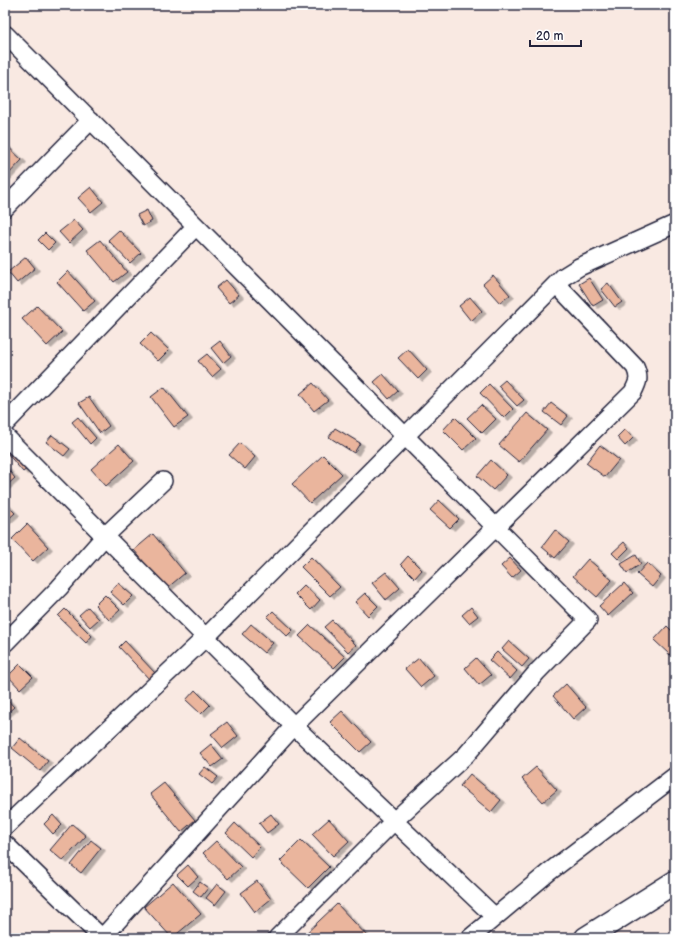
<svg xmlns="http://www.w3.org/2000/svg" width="680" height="943" font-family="'Balsamiq Sans',sans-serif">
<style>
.building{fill:#eab59d;stroke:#22223b;filter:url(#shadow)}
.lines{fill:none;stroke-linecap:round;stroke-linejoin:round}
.minor-casing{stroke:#22223b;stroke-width:20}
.primary-casing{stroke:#22223b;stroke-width:25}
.minor{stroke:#fff;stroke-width:17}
.primary{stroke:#fff;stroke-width:22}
</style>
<defs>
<filter id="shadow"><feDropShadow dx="4.5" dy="2.5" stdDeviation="0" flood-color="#0004"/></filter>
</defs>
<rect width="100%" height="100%" fill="#f9e9e2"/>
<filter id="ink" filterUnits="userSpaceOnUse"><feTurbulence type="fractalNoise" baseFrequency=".025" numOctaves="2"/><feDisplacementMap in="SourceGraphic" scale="8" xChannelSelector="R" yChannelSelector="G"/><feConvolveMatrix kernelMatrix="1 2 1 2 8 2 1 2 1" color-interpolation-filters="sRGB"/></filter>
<g filter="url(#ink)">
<path class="building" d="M5 144 22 160 5 178Z
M91 187 103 202 91 212 78 198Z
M147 210 152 221 143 226 137 215Z
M74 220 83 230 69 243 59 232Z
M119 230 141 253 130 263 108 240Z
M45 233 55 243 48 250 38 240Z
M100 240 127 272 114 282 87 250Z
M26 257 35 268 17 283 8 272Z
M68 271 95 301 83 311 57 282Z
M493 275 510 295 500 303 483 284Z
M589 278 603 300 593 306 579 284Z
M226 280 239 295 229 303 216 288Z
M608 283 622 302 615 307 601 289Z
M470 297 482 311 471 321 459 306Z
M37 306 62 332 47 346 22 319Z
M151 333 169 350 158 361 140 344Z
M220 341 231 356 223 363 211 348Z
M408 349 427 370 418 379 398 358Z
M207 354 221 369 212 377 198 361Z
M383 374 398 391 389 399 374 382Z
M505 380 524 400 517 406 498 386Z
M313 383 328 400 314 411 300 394Z
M489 384 513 409 504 418 480 393Z
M164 387 188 417 174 427 151 397Z
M89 397 109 426 100 433 79 403Z
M551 403 568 416 561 425 544 412Z
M481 405 496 419 482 433 467 418Z
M527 413 547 430 519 462 499 445Z
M78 417 96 438 90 444 72 422Z
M455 417 476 438 463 450 443 430Z
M335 428 360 443 354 453 329 437Z
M625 429 633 438 625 446 617 437Z
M52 435 70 449 64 456 46 442Z
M240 443 255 457 245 469 229 455Z
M119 444 134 461 106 486 91 469Z
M600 445 619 460 605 477 586 463Z
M12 449 28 468 23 472 7 453Z
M323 455 342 474 310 503 292 484Z
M491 460 507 475 493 490 477 476Z
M5 466 15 478 5 487Z
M439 500 459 519 450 528 430 510Z
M5 503 15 513 5 522Z
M27 524 48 547 33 561 12 539Z
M555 530 569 542 555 558 542 547Z
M153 534 185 573 166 589 134 550Z
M624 542 629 548 618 559 612 553Z
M636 555 641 564 627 573 621 564Z
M408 556 422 570 415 578 401 564Z
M311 557 340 587 330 596 301 567Z
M510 558 521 570 512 578 501 566Z
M588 559 612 580 597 597 573 576Z
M647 563 661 576 652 587 637 574Z
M386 572 400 588 386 600 372 583Z
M118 583 133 596 124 605 110 592Z
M624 583 633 593 608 616 599 606Z
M304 585 320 600 311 610 295 594Z
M365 593 378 606 368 616 355 602Z
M105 595 120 610 109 620 95 605Z
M88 607 99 619 90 627 79 615Z
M471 607 478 616 469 623 462 615Z
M65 609 92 636 86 643 58 616Z
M273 611 293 630 287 636 267 617Z
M332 620 356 645 348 652 324 627Z
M251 624 273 643 264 653 242 634Z
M310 625 345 657 334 668 299 636Z
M667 626 675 634V650L670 655 654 640Z
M125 641 156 674 150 680 119 647Z
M509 641 529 659 522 667 502 649Z
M497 652 517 671 510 679 489 660Z
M419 658 434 676 421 687 405 669Z
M476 658 491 675 479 685 465 668Z
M20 664 33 677 20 689 8 676Z
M566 684 586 707 573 719 553 696Z
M195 690 210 705 201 714 186 700Z
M5 697 14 707 5 715Z
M342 711 371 742 360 752 330 722Z
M227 722 238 736 223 748 211 734Z
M20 738 48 761 40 771 12 748Z
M211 744 223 759 212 767 200 753Z
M205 767 218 777 212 784 199 774Z
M536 767 557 790 543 802 522 779Z
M470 774 501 800 491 812 460 786Z
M164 783 195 820 181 832 150 794Z
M271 814 279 824 267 833 259 823Z
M53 815 62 825 53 834 44 824Z
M329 819 349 841 333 856 312 834Z
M235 823 260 847 251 857 226 833Z
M72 824 86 836 63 861 50 850Z
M91 840 101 848 81 873 71 865Z
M301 840 329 867 308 888 280 861Z
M216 841 241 867 228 879 203 853Z
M188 865 198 877 188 886 177 875Z
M257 881 271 899 255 912 241 893Z
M173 882 201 914 172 938 144 907Z
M200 882 208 888 201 897 193 891Z
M217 884 226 891 215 905 206 898Z
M337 904 369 938H301Z"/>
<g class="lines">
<defs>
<path id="minor" d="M5 34 588 620 537 672 466 755 394 821 277 938
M5 208 91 120
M5 424 196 226
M5 436 294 726 495 917
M5 643 59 588 105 536 163 481
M5 827 206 637 563 277 579 267 675 224
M5 844 102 938
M102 938 294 726 633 392C638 382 640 378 635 367L557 285
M470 938 549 872 675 776"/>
<path id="primary" d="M586 938 675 882"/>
</defs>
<use href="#minor" class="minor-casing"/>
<use href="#primary" class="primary-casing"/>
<use href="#minor" class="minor"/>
<use href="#primary" class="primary"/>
</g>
</g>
<rect width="680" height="943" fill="none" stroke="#fff" stroke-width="20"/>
<rect x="10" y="10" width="660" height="923" fill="none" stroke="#22223b" stroke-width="1.5" filter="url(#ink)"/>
<path d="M530 40v6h51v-6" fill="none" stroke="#22223b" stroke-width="2"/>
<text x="536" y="40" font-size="12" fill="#22223b" stroke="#ffffff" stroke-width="3" paint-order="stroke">20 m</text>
</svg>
